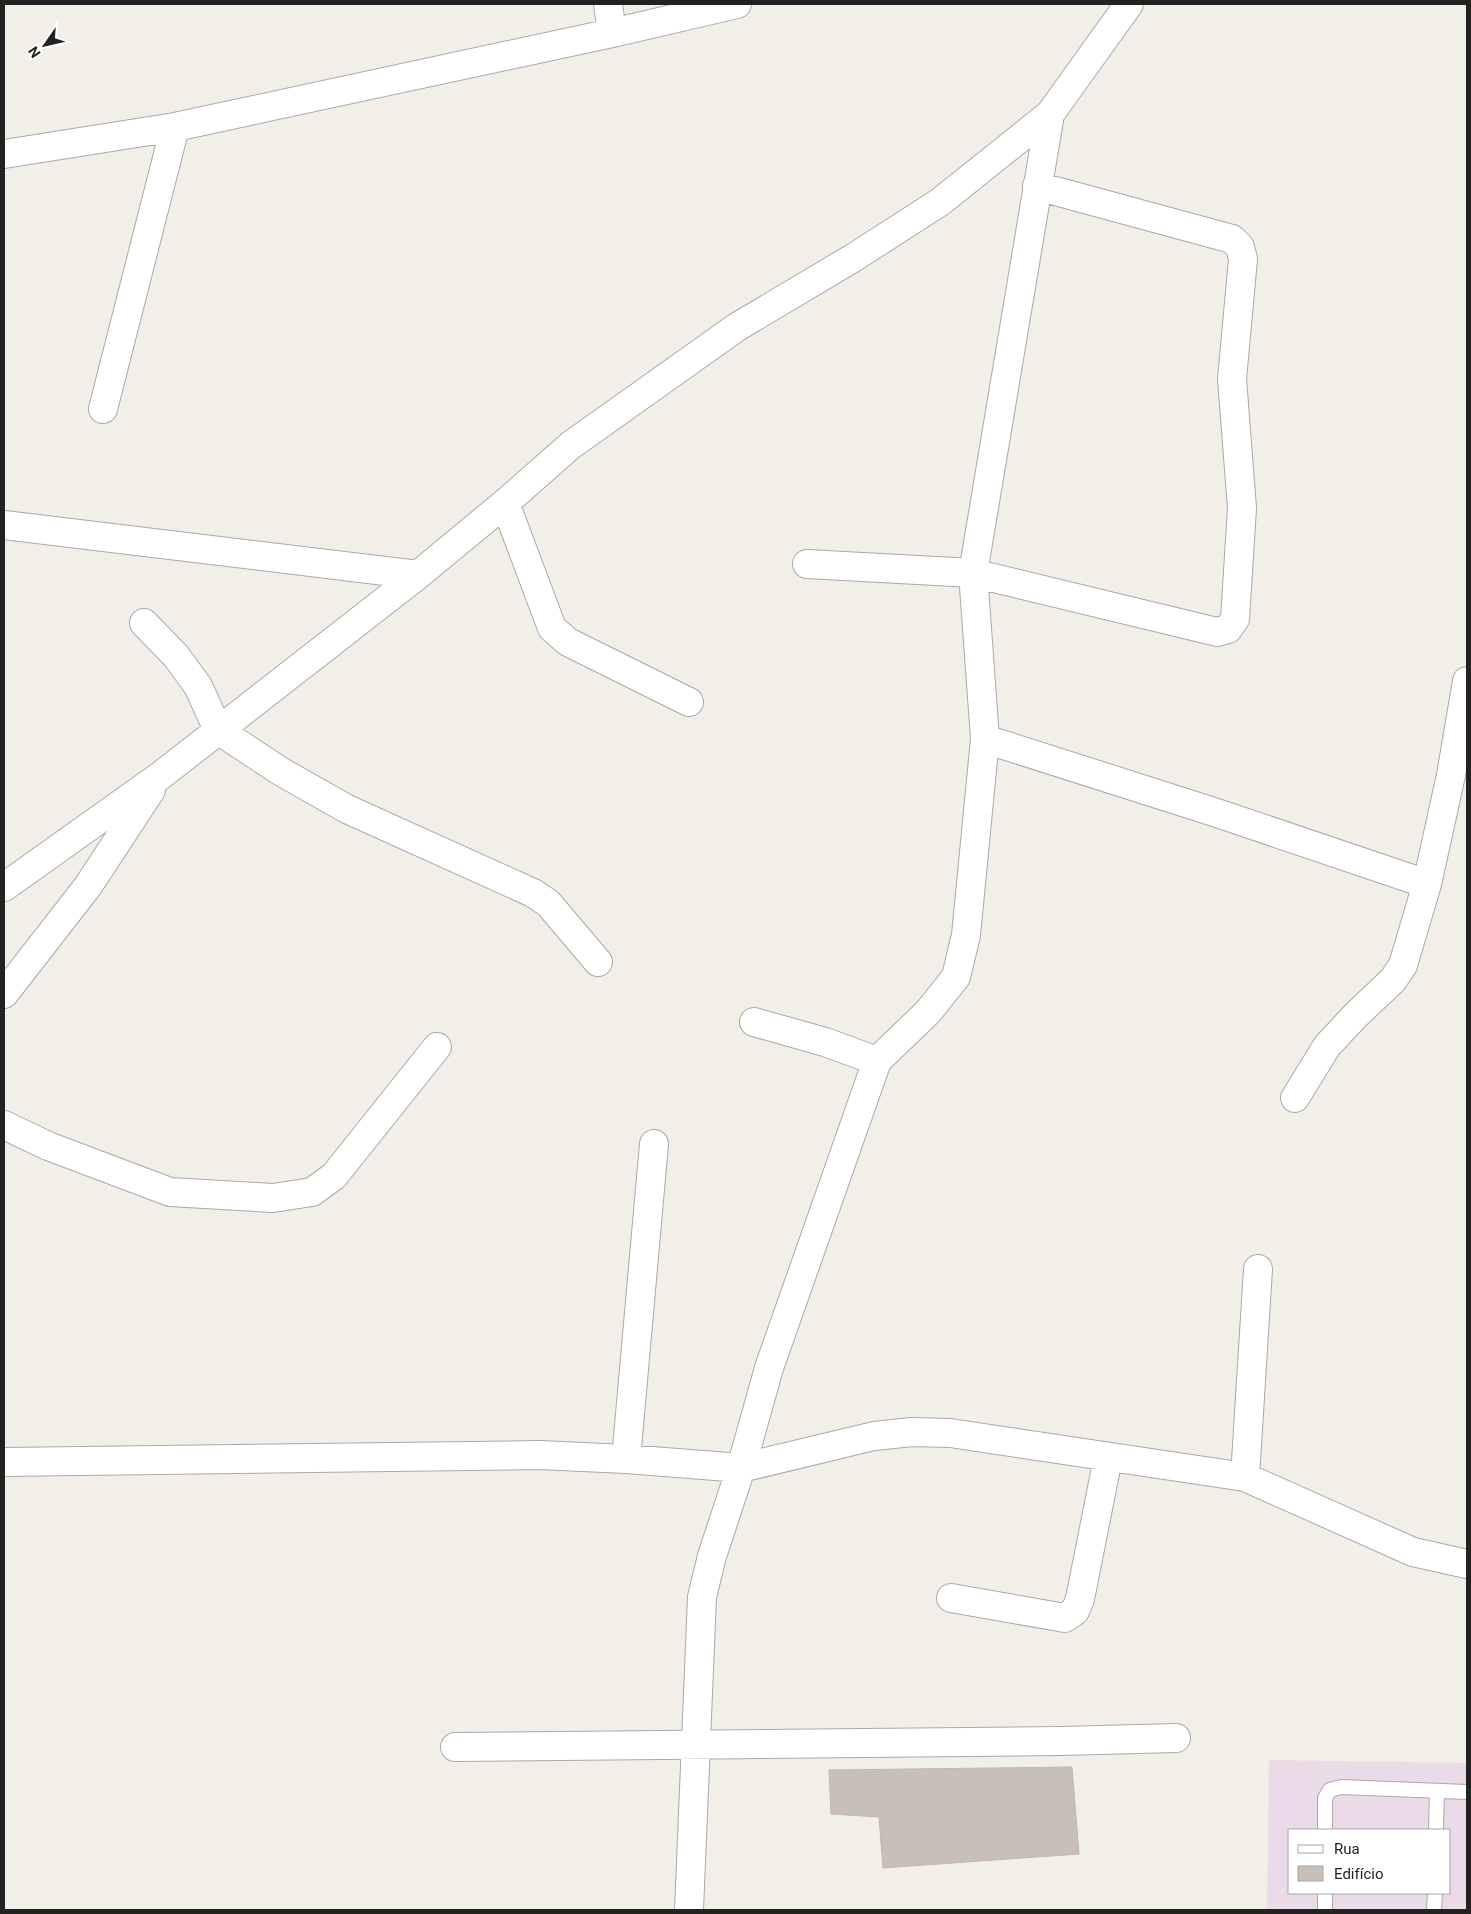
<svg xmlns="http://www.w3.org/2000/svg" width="1471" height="1914" font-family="Roboto,sans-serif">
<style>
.industrial{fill:#ebdbe8;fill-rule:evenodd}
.building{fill:#c7bfb8;stroke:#c4b6ab}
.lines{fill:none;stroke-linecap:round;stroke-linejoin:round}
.lane-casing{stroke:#a9a9a9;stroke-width:16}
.street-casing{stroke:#a9a9a9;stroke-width:30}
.lane{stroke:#fff;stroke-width:14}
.street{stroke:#fff;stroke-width:28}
</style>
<rect width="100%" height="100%" fill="#f2efe9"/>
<path class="industrial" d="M1269 1760 1467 1763V1910H1267ZM1290 1830H1450V1893H1290Z"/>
<path class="building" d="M1072 1767 1079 1854 883 1868 879 1817 831 1814 829 1770Z"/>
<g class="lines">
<defs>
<path id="lane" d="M1325 1830V1798L1330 1790 1341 1787 1467 1792
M1436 1830 1437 1791
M1325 1893V1910
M1434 1910 1435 1893"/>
<path id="street" d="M608 4 612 33
M4 154 175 127 612 33 737 4
M103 409 175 127
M505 503 552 628 568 642 689 702
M4 525 418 575
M807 564 973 573 1217 632 1228 629 1235 619 1242 508 1232 379 1243 259 1240 247 1232 239 1037 186
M144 623 176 656 198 686 218 730 280 771 347 809 533 893 548 903 598 962
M985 739 1217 813 1427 884
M4 887 160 776 418 575 505 503 571 445 737 327 853 258 940 202 1050 114 1129 4
M4 994 88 886 151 790
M754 1022 825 1042 877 1061
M1295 1098 1327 1046 1355 1016 1393 980 1403 965 1427 884 1451 775 1467 681
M4 1125 48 1146 170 1192 273 1198 312 1192 334 1176 437 1047
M626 1459 654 1144
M4 1462 539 1455 626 1459 741 1468 874 1436 912 1432 950 1433 1245 1477 1413 1552 1467 1564
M1245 1477 1258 1269
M951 1598 1065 1618 1075 1611 1080 1599 1108 1458
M455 1747 1060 1741 1176 1738
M689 1910 702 1597 712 1556 741 1468 769 1368 877 1061 928 1012 956 977 966 935 985 739 973 573 1050 114"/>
</defs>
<use href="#lane" class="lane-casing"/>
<use href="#street" class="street-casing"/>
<use href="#lane" class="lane"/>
<use href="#street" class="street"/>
</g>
<rect width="1471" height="1914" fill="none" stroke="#222222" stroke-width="10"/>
<rect x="1288" y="1829" width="162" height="65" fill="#ffffff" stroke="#a7a7a7"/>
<rect x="1298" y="1845" width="25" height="8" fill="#ffffff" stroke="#a7a7a7"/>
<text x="1334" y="1854" font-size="15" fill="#222222">Rua</text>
<rect x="1298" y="1866" width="25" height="15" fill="#c7bfb8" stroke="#a7a7a7"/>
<text x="1334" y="1879" font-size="15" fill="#222222">Edifício</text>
<g transform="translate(45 45) rotate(236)" stroke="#ffffff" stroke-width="4" paint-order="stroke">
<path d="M0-4L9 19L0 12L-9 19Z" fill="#222222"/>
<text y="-8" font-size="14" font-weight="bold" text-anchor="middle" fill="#222222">N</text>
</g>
</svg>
